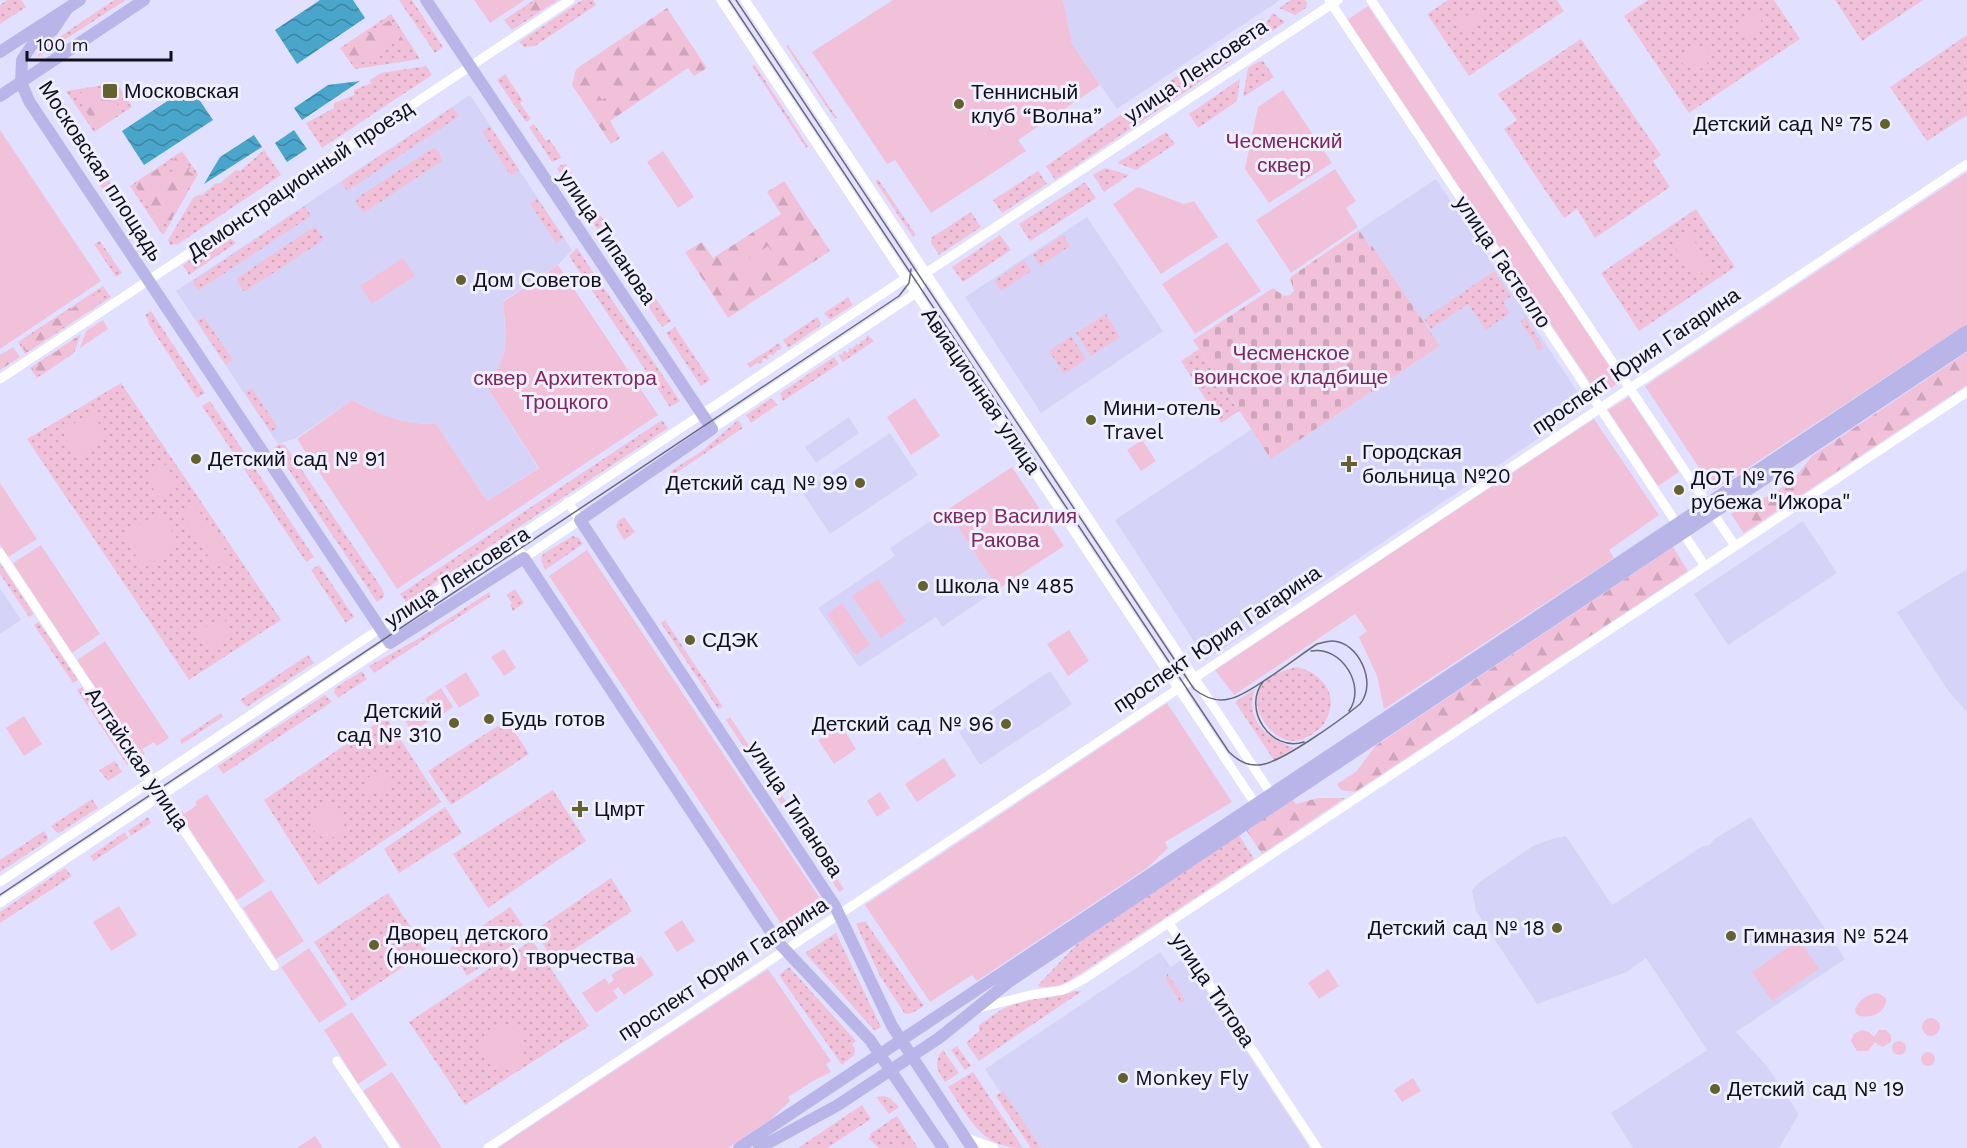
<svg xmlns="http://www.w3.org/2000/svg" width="1967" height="1148" font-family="'Work Sans',sans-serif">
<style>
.built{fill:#d5d4f8}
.grass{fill:url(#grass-dots)}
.forest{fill:url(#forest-firs)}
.cemetery{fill:url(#cemetery-stones)}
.park{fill:#f1c1d9}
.water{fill:url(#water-waves)}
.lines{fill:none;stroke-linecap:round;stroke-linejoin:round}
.minor{stroke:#fff;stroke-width:9}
.major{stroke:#b9b5e9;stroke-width:12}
.tram{stroke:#69697c;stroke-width:1.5}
.poi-dot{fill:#63612e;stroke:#f0efff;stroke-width:2}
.labels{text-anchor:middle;stroke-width:6;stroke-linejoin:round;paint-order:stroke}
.street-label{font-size:21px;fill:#10101c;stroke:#f0efff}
.poi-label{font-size:21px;fill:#10101c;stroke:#f0efff;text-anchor:start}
.park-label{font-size:21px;fill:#7e285c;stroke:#f0efff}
</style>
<defs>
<pattern id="grass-dots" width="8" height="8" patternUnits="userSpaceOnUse" patternTransform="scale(1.5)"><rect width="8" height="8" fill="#f1c1d9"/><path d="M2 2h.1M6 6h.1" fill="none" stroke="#cea5ba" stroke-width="1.8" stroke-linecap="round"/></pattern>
<pattern id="forest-firs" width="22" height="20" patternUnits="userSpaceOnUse" patternTransform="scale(1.5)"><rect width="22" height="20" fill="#f1c1d9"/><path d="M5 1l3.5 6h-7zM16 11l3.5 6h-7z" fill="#cea5ba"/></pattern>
<pattern id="cemetery-stones" width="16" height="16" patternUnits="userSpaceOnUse" patternTransform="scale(1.5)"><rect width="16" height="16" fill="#f1c1d9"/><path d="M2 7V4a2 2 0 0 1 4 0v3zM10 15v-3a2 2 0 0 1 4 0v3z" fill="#cea5ba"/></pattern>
<pattern id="water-waves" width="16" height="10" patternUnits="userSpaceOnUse" patternTransform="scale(1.5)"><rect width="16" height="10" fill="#49a6ca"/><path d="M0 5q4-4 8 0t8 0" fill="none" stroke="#3b86a3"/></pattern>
</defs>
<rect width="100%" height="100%" fill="#e1e1ff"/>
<path class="built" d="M1063 0H1280L1117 109 1072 44Z
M470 95 572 250 559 264 503 301 506 342 501 364 487 387 538 468 487 501 436 424 411 423 385 416 352 400 296 438 278 444 176 291Z
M1436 179 1587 406 1206 660 1115 520 1252 429 1271 459 1440 346 1372 246 1370 247 1359 230Z
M1087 217 1163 331 1041 413 965 297Z
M849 417 859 433 816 463 805 447Z
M890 433 918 475 830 534 802 492Z
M947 510 998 589 942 627 936 617 859 667 818 608 895 556 890 548Z
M1803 521 1837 573 1728 645 1694 594Z
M1967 569V712L1949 692 1897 612Z
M0 588 21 620 0 634Z
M1050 671 1072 704 980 765 959 732Z
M1751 817 1845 959 1736 1032 1766 1065 1799 1114 1779 1148H1633L1611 1113 1707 1050 1646 958 1627 972 1537 1004 1476 911 1472 890 1481 881 1533 846 1555 838 1566 836 1612 905 1703 846 1710 845 1714 839Z
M1160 952 1171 967 1182 959 1186 960 1310 1148H1037L985 1069Z"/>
<path class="grass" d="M7 0H21L26 7 0 24V5Z
M114 0H126L38 57V54L46 46Z
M399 0H412L443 47 435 53Z
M534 0H558L512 30 504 20Z
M582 0H593L596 5 535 46 524 47 519 42Z
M1291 0H1305L1307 3 1306 8 1295 15 1279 8Z
M1448 0H1557L1564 11 1469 76 1427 14Z
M1648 0H1774L1800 39 1689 113 1624 16Z
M1835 0H1923L1862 41Z
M1273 13 1285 22 1256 43 1254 40Z
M391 14 420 59 355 69 340 48Z
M1264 18 1245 47 1234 53 1220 47Z
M1967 35V115L1927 141 1890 87Z
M1581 39 1661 155 1653 161 1670 187 1595 238 1577 209 1564 218 1504 129 1517 120 1498 94Z
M788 45 837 118 835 119 786 46Z
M1215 50 1230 56 1232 60 1055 180 1046 166Z
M1263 61 1274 77 1243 97 1248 68 1258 62Z
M755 65 808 146 806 148 752 66Z
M426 66 432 75 322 148 306 123 334 108V103L354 95V90L371 83 370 80 381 73Z
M505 74 523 101 520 103 531 119 526 122 497 80Z
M1240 79 1237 101 1198 128 1189 114Z
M117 83 132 107 94 132 66 91Z
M453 107 459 116 347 191 341 182Z
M61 108 150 243 142 249 53 114Z
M534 124 546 141 549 139 560 155 561 158 552 162 529 127Z
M490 126 519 170 511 176 482 131Z
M1166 132 1175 144 1136 170 1117 163Z
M433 148 436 149 442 158V161L365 212H362L356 202 357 198Z
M264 150 281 175 178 244 170 245 168 240 193 198 200 194 202 195 216 183 219 184 236 170 240 171Z
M182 151 198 174 164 234H162L130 186Z
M566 164 645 282 636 287 557 169 561 165Z
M1105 168 1129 175 1104 192 1093 175Z
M1038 171 1047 184 1002 213 993 200Z
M878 179 916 235 913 237 875 181Z
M1085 182 1096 198 1030 241 1019 224Z
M537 198 564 238 556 243 530 203Z
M305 206 311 216 199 290 193 285V281Z
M1696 209 1735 267 1639 331 1601 273Z
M971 212 981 227 939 255 931 243V238Z
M314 227 317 228 323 238 322 241 246 291H243L237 281V278Z
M227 235 236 243 189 275 183 265Z
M1000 235 1011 250 963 282 952 267Z
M1063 235 1070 246 1040 266 1033 255Z
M100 241 122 273 116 277 94 244Z
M577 248 680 401 670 407 569 256Z
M1024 260 1031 271 1001 291 994 281Z
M1494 271 1511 296 1503 302 1510 313 1486 330 1468 304 1431 329 1424 319Z
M646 284 671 321 662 327 637 290Z
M103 286 111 297 25 354 18 342Z
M848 297 853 305 831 319 828 318 824 313Z
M151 311 205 393 197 398 148 323 149 322 145 315Z
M1106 314 1120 337 1091 356 1076 333Z
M1525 316 1544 349 1537 350C1534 336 1526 334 1521 322Z
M204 317 233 360 226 365 197 321Z
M817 317 821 323 820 326 788 348 783 340Z
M675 327 710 380 701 386 666 333Z
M81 334 74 353 37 378 30 368Z
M868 335 874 341 843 362 838 355 841 354 842 356 843 352 845 351 847 353 849 351 848 349 850 348 852 349 857 343 858 345 861 343 860 341 867 339 866 337Z
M1071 336 1086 359 1064 374 1049 351Z
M779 343 782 347 780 348 781 350H777L773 356 771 354 768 356 769 358 767 360 765 358 762 360 763 362 760 364 759 362 750 368 747 364Z
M1199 349 1239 411 1221 423 1181 361Z
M834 357 839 364 783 401 780 393Z
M121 383 281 620 189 680 27 439Z
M252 388 278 428 271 432 245 393Z
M770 399 774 400 777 405 751 423 746 415Z
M210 401 314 557 306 562 202 406Z
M662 420 668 428 406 602 400 594Z
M738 420 743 428 673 475 671 471 702 451Z
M279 444 285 445 383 590 384 597 377 602 274 448Z
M624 517 635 532 624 540 616 526 619 520Z
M573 536 579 538 583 544 545 570 541 560 543 554Z
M0 563 34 614 29 617 0 574Z
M319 565 354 617 346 623 311 570Z
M515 589 524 603 513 611 510 605 512 603 506 595Z
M489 592 491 596 374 673 369 666 418 639Z
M665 620 723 707 718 709 661 623Z
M39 622 78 680 73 683 34 625Z
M308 655 314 663 247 707 240 700Z
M1297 667C1321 673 1339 693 1327 718 1324 726 1318 730 1311 735 1306 738 1300 741 1294 741 1273 742 1250 710 1259 691 1265 676 1283 670 1297 667Z
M362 671 367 679 338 698 334 692 335 688Z
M82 687 132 762 127 765 77 690Z
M1255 689C1244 719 1267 739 1294 748L1274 760 1235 702Z
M325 695 332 702 223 774 218 766Z
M221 713 223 717 182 744 180 740Z
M386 717 441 802 318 885 264 800Z
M507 720 529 754 451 805 428 771Z
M115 761 122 772 108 781 99 770Z
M553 790 586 841 488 908 453 854Z
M92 799 98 808 59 833 56 832 51 826Z
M445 807 462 833 399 873 384 849Z
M148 817 151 823 131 836 128 831Z
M44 831 48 837 47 841 0 872V860Z
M125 832 128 838 94 861 90 856Z
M1239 835 1254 859 1069 981 1057 986 1039 987 1038 985 1078 943Z
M65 868 72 876 0 923V912Z
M611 878 632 911 555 962 534 931Z
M388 893 427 951 352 1001 314 942Z
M510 907 529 934 467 976 450 948Z
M865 921 924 1006 912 1013 905 1014 880 976 856 924Z
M836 933 881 1027 875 1031 805 953Z
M532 940 589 1026 465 1105 409 1022Z
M789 967 856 1041 852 1044 855 1049 854 1055 842 1065 779 975Z
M1167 973 1185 1000 1181 1003 1166 980Z
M1075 991H1082L979 1061 966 1043 980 1030 978 1026C990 1018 1001 1008 1015 1004 1034 997 1055 999 1075 991Z
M957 1046 971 1066 965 1070 951 1050Z
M943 1050 959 1073 945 1082C937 1071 933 1061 943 1050Z
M973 1072 1023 1148C981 1148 970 1119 948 1087Z
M1003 1091 1041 1148H1031L996 1096Z
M884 1096 890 1098 899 1107 889 1114 876 1097Z
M862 1105 871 1119 827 1148H798Z
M897 1116 918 1148H879L868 1138 871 1136 870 1134Z"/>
<path class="forest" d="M536 0H556L528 17 524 8Z
M667 8 707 68 694 76 688 68 610 121 620 138 611 144 572 85 576 69Z
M390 20 410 50 402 52 393 40 371 64 361 61 355 63 347 56 345 48Z
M107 90 118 106V113L96 127 76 95 83 92Z
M178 156 185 159 190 168 188 171 195 175 194 178 168 225 163 223 159 224 136 187 135 184 162 166 169 172 178 170 173 160Z
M784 181 830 251 728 318 685 252 702 242 713 258 781 214 767 192Z
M98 292 100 304 25 351 20 342Z
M103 320 108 329 80 348 86 331Z
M78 337 73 353 37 376 32 368Z
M13 347 20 357 0 370V355Z
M1967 352V385L1744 533 1731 514 1743 506 1771 495 1792 481 1812 456Z
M1673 547 1688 571 1355 792 1341 790 1337 784 1357 771 1375 746Z
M1318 798H1345L1262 854 1246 830 1292 799 1296 804Z"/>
<path class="cemetery" d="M1359 230 1370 247 1372 246 1440 346 1271 459 1193 340 1273 288 1284 296 1290 295 1294 291 1290 278 1292 276Z"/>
<path class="park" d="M474 0H525L490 23Z
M893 0H1063L1072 44 1100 85 1018 140 1026 151 931 213 895 160 887 164 812 52Z
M1368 6 1621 381 1599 396 1347 20Z
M1480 11 1484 17 1461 33 1456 23 1458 18 1466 15 1472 17Z
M1754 11 1760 17 1763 28 1753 35 1742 34 1739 29C1739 19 1745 13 1754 11Z
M1694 48H1705L1710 52 1707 64 1699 70 1687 67 1679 60 1685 51Z
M604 71 617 90 602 100 589 81Z
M1283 90 1332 163 1269 203 1245 169 1258 107Z
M0 130 101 281 0 349Z
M663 151 694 197 678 208 647 162Z
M1335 169 1356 201 1346 208 1358 227 1291 273 1256 220Z
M1967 172V324L1714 490 1645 386Z
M1138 187 1184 204 1194 201 1218 237 1161 274 1113 204Z
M1689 233 1711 266 1696 277 1673 244Z
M1227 242 1261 291 1195 334 1162 284Z
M768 246 778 261 752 277 743 262Z
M403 258 415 276 372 304 360 286Z
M558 265 658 415 397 589 297 439 352 400C384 416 400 424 436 424L487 501 539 468 487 387C510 351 507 342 503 302Z
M1629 397 1679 472 1658 486 1608 410Z
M915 398 940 436 911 455 887 417Z
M92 412 107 437 77 457 62 431Z
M1594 419 1659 515 1609 550 1614 558 1384 709 1377 676 1359 637 1367 631 1355 614 1234 695 1215 670Z
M1142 440 1156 461 1141 471 1127 450Z
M165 464 179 485 160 498 145 477Z
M1012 467 1064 546 998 589 947 510Z
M0 483 37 539 8 557 0 544Z
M195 505 231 559 216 568 181 515Z
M159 512 180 544 144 568 123 536Z
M41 545 100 634 72 653 13 563Z
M587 550 827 909 788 934 549 576Z
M878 579 906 621 881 638 852 596Z
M842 603 870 645 855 655 827 614Z
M222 616 234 634 209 650 197 633Z
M1069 630 1089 661 1068 676 1047 644Z
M105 641 169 738 157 746 154 742 142 749 145 754 142 757 77 660Z
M504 649 516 668 504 676 491 657Z
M466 672 480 695 459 708 445 686Z
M441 688 453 707 437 718 425 699Z
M423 702 433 718 412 732 402 716Z
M1167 703 1232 802 1165 842 1168 848 1147 868 977 981 972 975 930 1002 865 905Z
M24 716 42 744 24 756 6 728Z
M730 717 844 889 839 892 726 720Z
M841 725 856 749 834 764 818 740Z
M944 758 956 776 917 802 905 784Z
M379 774 389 779 391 790 364 791C363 781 369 774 379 774Z
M880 792 890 808 877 817 867 801Z
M207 794 265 881 237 900 179 813 182 811 184 814 197 805 195 802Z
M311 821a17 17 0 1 1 34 0a17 17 0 1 1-34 0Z
M271 890 304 941 276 959 243 908Z
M119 906 137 935 111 951 93 922Z
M682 920 695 941 677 952 664 932Z
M1799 940 1819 969 1772 1001 1752 972Z
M309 948 347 1005 319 1023 281 967Z
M641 956 654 975 624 995 618 987 613 991 618 998 596 1013 582 993 605 978 609 984 614 980 611 975Z
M768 969 831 1061 826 1064 831 1072 813 1081 788 1097 790 1101 770 1120 728 1148H498Z
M1328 969 1339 986 1319 999 1308 983Z
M1878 993 1886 998C1887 1013 1870 1020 1857 1015L1855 1010C1858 1000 1867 994 1878 993Z
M352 1012 387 1065 358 1084 324 1030Z
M1922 1027a9 9 0 1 1 18 0a9 9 0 1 1-18 0Z
M481 1047a22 22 0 1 1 44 0a22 22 0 1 1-44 0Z
M1861 1030 1869 1032 1874 1037 1879 1030H1886L1891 1035V1042L1882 1047 1875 1042 1868 1051H1857L1851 1041 1854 1034Z
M1892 1048a7 7 0 1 1 14 0a7 7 0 1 1-14 0Z
M1921 1059a7 7 0 1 1 14 0a7 7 0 1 1-14 0Z
M392 1072 442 1148H402L363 1091Z
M1413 1078 1421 1091 1402 1102 1394 1090Z
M315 1136 323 1148H297Z"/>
<path class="water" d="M320 0H353L365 18 297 64 275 30Z
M360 81 302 120 294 108 328 85Z
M190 86 213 120 144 165 122 131Z
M294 130 307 149 287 162 275 143Z
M254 135 262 147 204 184 220 157Z"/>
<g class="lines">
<path class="minor" d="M721 0 1258 808
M745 0 1274 798
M1329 0 1705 566
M1371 0 1735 546
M0 379 570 0
M712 429 916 293 926 273
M512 540 524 558 580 520 568 502
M0 553 274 966
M0 882 906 278 926 273 1338 0
M0 903 390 643
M1168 922 1317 1148
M979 1008 1030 995 1063 990 1084 979 1967 392
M337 1061 395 1148
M964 1137 994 1148
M488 1148 1967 164"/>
<path class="major" d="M426 0 712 429 580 520 835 906 892 1026 972 1148
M67 9 53 30 32 45 22 60 21 82 29 101 390 643 524 558 777 941 870 1040 943 1148
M0 52 80 0
M0 96 144 0
M739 1148 1967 331
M759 1148 838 1105 939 1038 1010 981 1967 344"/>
<path class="tram" d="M729 0 1229 752C1237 760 1247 766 1259 765 1280 764 1342 719 1360 704 1378 683 1358 641 1332 641 1327 641 1322 643 1317 644 1298 656 1248 696 1229 699 1216 702 1204 697 1194 689L736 0
M1311 651C1341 645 1367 686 1349 711
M1263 682C1242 708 1270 753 1304 742
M0 895 899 296 909 283 911 269"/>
</g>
<g class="poi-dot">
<rect x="102" y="83" width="16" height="16" rx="3"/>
<circle cx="959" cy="104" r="6"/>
<circle cx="1885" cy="124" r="6"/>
<circle cx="461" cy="280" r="6"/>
<circle cx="1091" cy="420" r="6"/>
<circle cx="196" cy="459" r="6"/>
<path d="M1346 455h6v6h6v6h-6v6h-6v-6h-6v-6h6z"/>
<circle cx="860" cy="483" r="6"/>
<circle cx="1679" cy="490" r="6"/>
<circle cx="923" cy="586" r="6"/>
<circle cx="690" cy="640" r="6"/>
<circle cx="489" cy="719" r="6"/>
<circle cx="454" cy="723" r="6"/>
<circle cx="1006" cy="724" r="6"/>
<path d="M577 800h6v6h6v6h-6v6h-6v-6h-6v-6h6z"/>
<circle cx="1557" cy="928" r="6"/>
<circle cx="1731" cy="936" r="6"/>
<circle cx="374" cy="945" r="6"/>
<circle cx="1123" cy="1078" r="6"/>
<circle cx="1715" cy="1089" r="6"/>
</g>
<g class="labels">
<g class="street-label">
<text transform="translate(1196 71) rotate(-34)" y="7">улица Ленсовета</text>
<text transform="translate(101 171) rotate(57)" y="7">Московская площадь</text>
<text transform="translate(300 180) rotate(-34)" y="7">Демонстрационный проезд</text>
<text transform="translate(607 237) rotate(56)" y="7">улица Типанова</text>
<text transform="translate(1503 262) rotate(56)" y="7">улица Гастелло</text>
<text transform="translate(1636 361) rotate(-34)" y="7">проспект Юрия Гагарина</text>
<text transform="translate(981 391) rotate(56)" y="7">Авиационная улица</text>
<text transform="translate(457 577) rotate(-33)" y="7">улица Ленсовета</text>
<text transform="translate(1217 639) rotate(-34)" y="7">проспект Юрия Гагарина</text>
<text transform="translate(137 759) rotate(56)" y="7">Алтайская улица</text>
<text transform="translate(795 809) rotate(57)" y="7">улица Типанова</text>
<text transform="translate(723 969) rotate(-33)" y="7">проспект Юрия Гагарина</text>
<text transform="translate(1213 990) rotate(56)" y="7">улица Титова</text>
</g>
<g class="poi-label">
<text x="124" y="98">Московская</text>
<text x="971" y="99">Теннисный<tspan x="971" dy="24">клуб “Волна”</tspan></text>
<text x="1873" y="131" text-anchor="end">Детский сад № 75</text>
<text x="473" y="287">Дом Советов</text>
<text x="1103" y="415">Мини-отель<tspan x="1103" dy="24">Travel</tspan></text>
<text x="1362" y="459">Городская<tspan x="1362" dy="24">больница №20</tspan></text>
<text x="208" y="466">Детский сад № 91</text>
<text x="1691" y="485">ДОТ № 76<tspan x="1691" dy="24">рубежа "Ижора"</tspan></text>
<text x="848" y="490" text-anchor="end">Детский сад № 99</text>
<text x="935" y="593">Школа № 485</text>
<text x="702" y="647">СДЭК</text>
<text x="442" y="718" text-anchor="end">Детский<tspan x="442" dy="24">сад № 310</tspan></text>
<text x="501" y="726">Будь готов</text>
<text x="994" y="731" text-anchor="end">Детский сад № 96</text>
<text x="594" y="816">Цмрт</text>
<text x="1545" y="935" text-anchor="end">Детский сад № 18</text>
<text x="386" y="940">Дворец детского<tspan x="386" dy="24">(юношеского) творчества</tspan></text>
<text x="1743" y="943">Гимназия № 524</text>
<text x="1135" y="1085">Monkey Fly</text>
<text x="1727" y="1096">Детский сад № 19</text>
</g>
<g class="park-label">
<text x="1284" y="148">Чесменский<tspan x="1284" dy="24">сквер</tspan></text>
<text x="1291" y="360">Чесменское<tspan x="1291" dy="24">воинское кладбище</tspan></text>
<text x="565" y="385">сквер Архитектора<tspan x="565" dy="24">Троцкого</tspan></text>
<text x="1005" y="523">сквер Василия<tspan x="1005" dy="24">Ракова</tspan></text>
</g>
</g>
<path d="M27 51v9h144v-9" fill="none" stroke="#10101c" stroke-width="3"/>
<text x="36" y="51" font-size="18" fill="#10101c" stroke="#f0efff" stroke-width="4.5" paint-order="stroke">100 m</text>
</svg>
